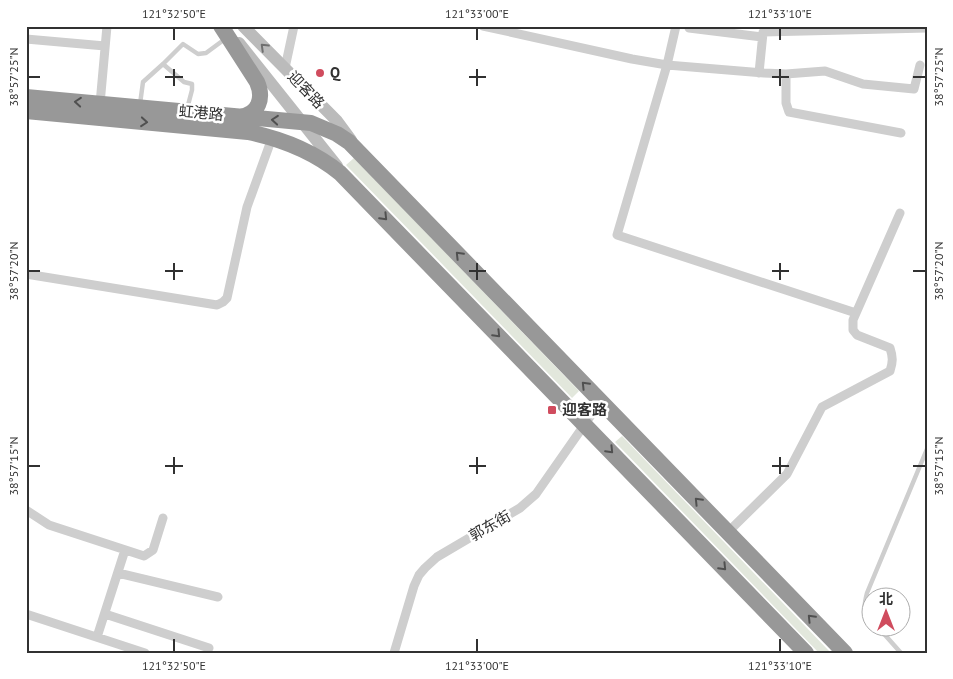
<svg xmlns="http://www.w3.org/2000/svg" width="953" height="679" font-family="'PT Sans','Noto Sans SC',sans-serif">
<style>
.green{fill:#e2e7dc}
.lines{fill:none;stroke-linecap:round;stroke-linejoin:round}
.lane{stroke:#cecece;stroke-width:4.5}
.street{stroke:#cecece;stroke-width:9}
.secondary{stroke:#bbb;stroke-width:12}
.highway{stroke:#989898;stroke-width:16}
.oneway{stroke:#6f6f6f}
.oneway2{stroke:#505050}
.ticks{fill:none;stroke:#313131;stroke-width:2}
.poi-dot{fill:#d04c5e;stroke:#fff;stroke-width:2}
.labels{text-anchor:middle;stroke-width:5;stroke-linejoin:round;paint-order:stroke}
.poi-label{font-size:15px;font-weight:bold;fill:#313131;stroke:#fff;text-anchor:start}
.street-label{font-size:15px;fill:#313131;stroke:#fff}
.neatline{fill:none;stroke:#313131;stroke-width:2}
.ticks-label{font-size:12px;text-anchor:middle;fill:#313131}
</style>
<rect width="100%" height="100%" fill="#fff"/>
<path class="green" d="M354 158 579 391 572 398 346 165Z
M622 436 831 653H819L615 442Z"/>
<g class="lines">
<path class="lane" d="M163 64 184 82 192 84V90L187 109
M140 104 143 82 163 64 183 44 198 54 206 53 225 39
M870 620C863 610 864 605 867 593L927 449
M877 626 901 653"/>
<path class="street" d="M483 26 632 59 667 65 764 73 786 74 825 71 863 84 914 89 920 65
M676 26 667 65 617 235 856 313
M689 28 762 37
M763 32 927 28
M26 39 105 46
M285 68 294 26
M759 73 763 33
M786 74V103L789 112 901 133
M100 104 107 26
M26 274 217 305 223 302 227 298 247 207 272 138
M26 510 49 525 144 556 153 550 163 518
M728 532 787 474 822 407 890 371C893 362 893 357 890 348L857 335 853 330V320L900 213
M118 573 218 597
M26 614 145 653
M105 614 209 648
M97 637 125 550
M394 653 414 586 419 575 425 568 437 557 520 508 536 494 601 401"/>
<path class="secondary" d="M243 26 337 121 351 140
M239 43 337 166"/>
<path class="highway" d="M221 26 257 82C264 98 259 114 240 117
M26 97 311 123 337 134 349 142 845 653
M26 111 248 132C282 139 314 152 340 173L806 653"/>
</g>
<defs><path id="oneway-chevron" d="M-2-3.5L2.5 0L-2 3.5" fill="none" stroke-width="1.6" stroke-linecap="round" stroke-linejoin="round" transform="scale(1.25)"/></defs>
<use class="oneway" href="#oneway-chevron" transform="translate(264 47) rotate(-136)"/>
<g class="oneway2">
<use href="#oneway-chevron" transform="translate(78 102) rotate(-175)"/>
<use href="#oneway-chevron" transform="translate(275 120) rotate(-175)"/>
<use href="#oneway-chevron" transform="translate(144 122) rotate(5)"/>
<use href="#oneway-chevron" transform="translate(384 217) rotate(46)"/>
<use href="#oneway-chevron" transform="translate(459 255) rotate(-134)"/>
<use href="#oneway-chevron" transform="translate(497 334) rotate(46)"/>
<use href="#oneway-chevron" transform="translate(585 385) rotate(-134)"/>
<use href="#oneway-chevron" transform="translate(610 450) rotate(46)"/>
<use href="#oneway-chevron" transform="translate(698 501) rotate(-134)"/>
<use href="#oneway-chevron" transform="translate(723 567) rotate(46)"/>
<use href="#oneway-chevron" transform="translate(811 618) rotate(-134)"/>
</g>
<path class="ticks" d="M174 28V40M477 28V40M780 28V40M174 69V86M477 69V86M780 69V86M28 77H40M165 77H183M469 77H486M772 77H789M913 77H926M174 263V280M477 263V280M780 263V280M28 271H40M165 271H183M469 271H486M772 271H789M913 271H926M174 457V474M477 457V474M780 457V474M28 466H40M165 466H183M469 466H486M772 466H789M913 466H926M174 639V652M477 639V652M780 639V652"/>
<g class="poi-dot">
<circle cx="320" cy="73" r="5"/>
<rect x="547" y="405" width="10" height="10" rx="2.5"/>
</g>
<g class="labels">
<g class="poi-label">
<text x="330" y="78">Q</text>
<text x="562" y="415">迎客路</text>
</g>
<g class="street-label">
<text transform="translate(306 90) rotate(46)" y="5">迎客路</text>
<text transform="translate(201 113) rotate(5)" y="5">虹港路</text>
<text transform="translate(490 526) rotate(-30)" y="5">郭东街</text>
</g>
</g>
<rect width="953" height="679" fill="none" stroke="#ffffff" stroke-width="55"/>
<g transform="translate(886 612)"><circle r="24" fill="#ffffff" stroke="#adadad"/>
<path d="M0-4L9 19L0 12L-9 19Z" fill="#d04c5e"/>
<text y="-8" font-size="14" font-weight="bold" text-anchor="middle" fill="#313131">北</text>
</g>
<rect x="28" y="28" width="898" height="624" class="neatline"/>
<g class="ticks-label">
<text x="174" y="18">121°32'50"E</text>
<text x="477" y="18">121°33'00"E</text>
<text x="780" y="18">121°33'10"E</text>
<text transform="translate(14 77) rotate(-90)" y="4">38°57'25"N</text>
<text transform="translate(939 77) rotate(-90)" y="4">38°57'25"N</text>
<text transform="translate(14 271) rotate(-90)" y="4">38°57'20"N</text>
<text transform="translate(939 271) rotate(-90)" y="4">38°57'20"N</text>
<text transform="translate(14 466) rotate(-90)" y="4">38°57'15"N</text>
<text transform="translate(939 466) rotate(-90)" y="4">38°57'15"N</text>
<text x="174" y="670">121°32'50"E</text>
<text x="477" y="670">121°33'00"E</text>
<text x="780" y="670">121°33'10"E</text>
</g>
</svg>
